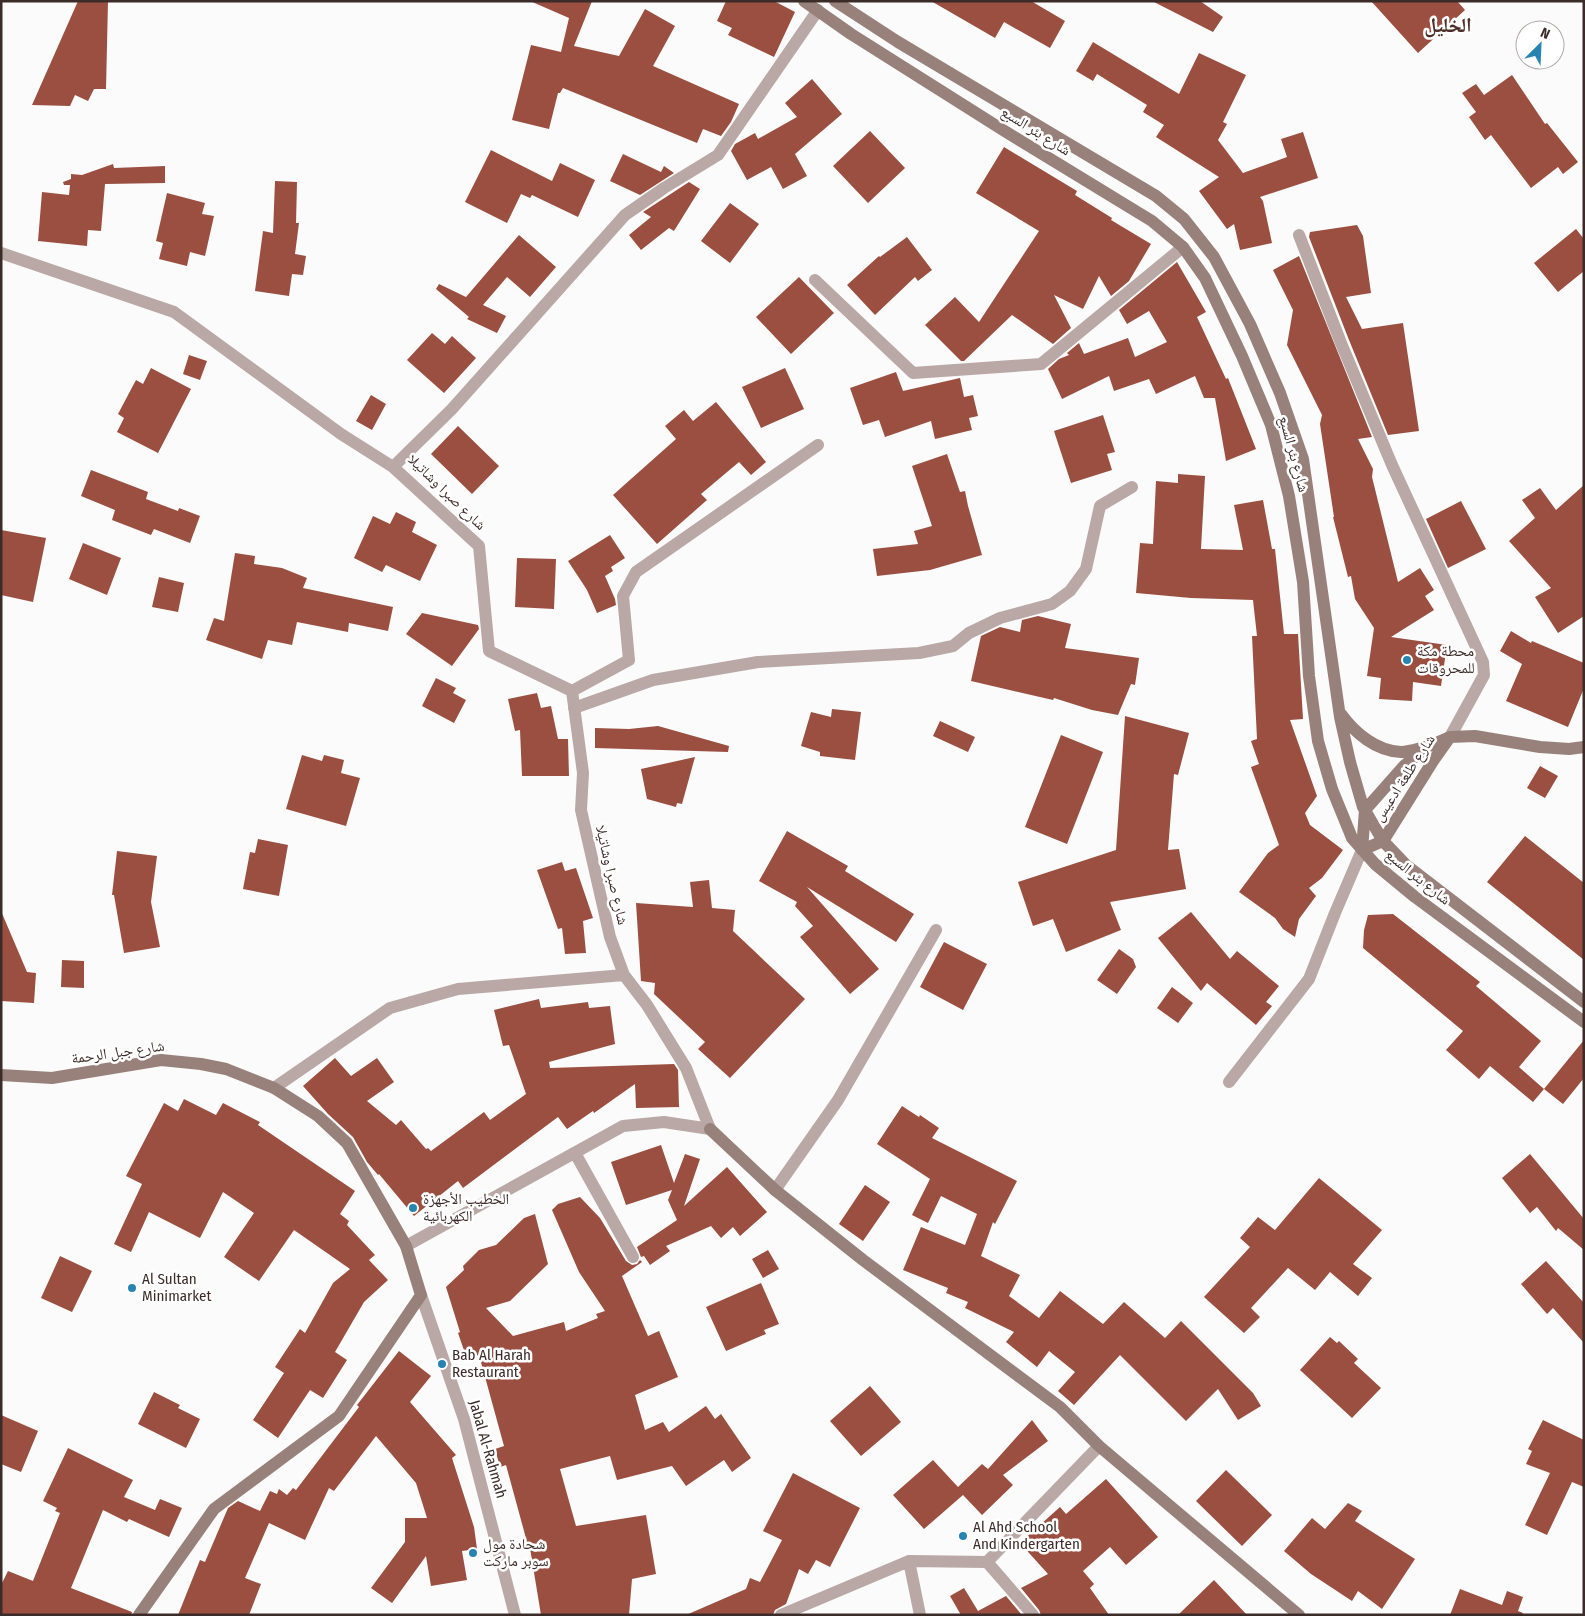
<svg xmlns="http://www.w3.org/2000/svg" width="1585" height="1616" font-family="'Fira Sans Condensed','Noto Naskh Arabic',sans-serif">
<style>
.building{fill:#9a4f40}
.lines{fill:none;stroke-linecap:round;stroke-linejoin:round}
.street{stroke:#b9a8a5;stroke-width:12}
.secondary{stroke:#99817b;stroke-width:12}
.poi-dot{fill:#2784b1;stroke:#fff;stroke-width:2}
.labels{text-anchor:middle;stroke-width:5;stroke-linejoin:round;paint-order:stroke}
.street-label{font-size:15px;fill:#3b2c29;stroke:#fff}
.poi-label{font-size:15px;fill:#3b2c29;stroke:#fff;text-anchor:start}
.district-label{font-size:20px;font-weight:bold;fill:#4c2e28;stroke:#fff}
</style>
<rect width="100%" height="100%" fill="#fbfbfb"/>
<path class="building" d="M78 1H108L106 89H94L88 101 75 95 70 106 32 105Z
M530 1H592L574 46 619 56 645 9 675 26 653 66 739 104 731 122 721 136 703 129 697 143 563 88 560 93H558L549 129 512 120 531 45 561 52 569 18Z
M726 1H774L795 12 774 57 728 35 732 28 717 21Z
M931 1H1031L1065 21 1050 48 1004 22 995 38Z
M1152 1H1200L1223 17 1213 32Z
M1371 1H1457L1465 10 1418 53Z
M1093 42 1179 94 1199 53 1246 75 1223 122 1227 124 1218 140 1243 173 1287 157 1281 139 1303 132 1318 178 1260 197 1263 201 1272 243 1240 250 1234 224 1227 229 1199 191 1219 177 1156 137 1164 125 1143 112 1147 105 1097 74 1093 81 1076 71Z
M1512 75 1545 124 1547 123 1578 162 1563 174 1558 167 1531 188 1491 135 1485 140 1469 117 1476 112 1462 93 1476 84 1484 95Z
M812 79 842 114 795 154 807 176 783 189 771 167 747 180 731 151 735 144 755 133 758 139 797 117 785 103Z
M870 131 905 168 868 203 833 166Z
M1004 147 1077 191 1075 195 1112 218 1111 220 1151 244 1129 281 1111 296 1099 276 1083 309 1054 295 1071 328 1053 344 1012 315 964 361H961L925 325 955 297 979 322 1039 231 976 193Z
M491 150 552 181 560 163 595 180 578 217 532 195 530 198 521 194 507 223 465 202Z
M623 154 661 172 664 166 674 173 640 195 610 181Z
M113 164 114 168 165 166V183L105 184 101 231 88 230 87 246 38 241 42 192 69 195 70 185H64L63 182 71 179V174L82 175Z
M275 181 297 182 296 223H299L295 254 306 256 303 275 292 274 289 296 255 291 263 231 273 233Z
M689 182 700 189 674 231 669 228 641 250 629 235 651 217 643 212Z
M167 193 205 203 202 214 214 216 205 256 190 252 187 266 159 259 163 243 156 241Z
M730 203 759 224 730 263 701 241Z
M1357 225 1363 236 1371 293 1346 297 1362 329 1403 323 1419 431 1388 435 1349 340 1309 237 1310 232Z
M1576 229 1584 239V271L1558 292 1534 263Z
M519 235 556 267 530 297 507 277 483 305 506 316 497 333 467 319 469 317 436 289 439 284 466 297Z
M907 237 932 270 918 281 915 277 875 315 847 285 879 256 880 257Z
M1299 256 1372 437 1358 439 1373 469 1372 477 1398 582 1420 568 1434 590 1425 596 1434 610 1391 637 1447 645 1441 686 1413 682 1412 701 1379 699 1381 678 1367 676 1374 628 1355 599 1351 576 1348 577 1333 517H1334L1320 424 1322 415 1287 345 1293 310 1273 270Z
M1177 262 1206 312 1197 317 1226 379 1228 378 1256 449 1226 461 1215 398H1204L1195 376 1156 394 1149 379 1114 391 1109 376 1062 399 1048 369 1059 359 1069 355 1067 353 1079 343 1084 354 1128 338 1135 357 1167 342 1149 311 1127 324 1119 310Z
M799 277 834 313 791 354 756 317Z
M432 333 445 344 452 336 476 358 444 393 407 360Z
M189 355 207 361 200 380 183 374Z
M151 368 191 389 158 453 117 432 124 418 118 414 136 380 143 384Z
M785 368 804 409 761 428 742 387Z
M896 372 903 391 960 378 964 397 973 395 978 416 969 418 972 430 935 439 931 421 885 437 879 420 863 425 850 388Z
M371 395 386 404 372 430 356 421Z
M716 402 766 462 751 475 739 462 701 494 707 500 657 544 613 495 676 439 665 426 684 410 693 421Z
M1103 415 1115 452 1107 454 1112 470 1071 483 1054 431Z
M458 426 499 466 472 494 431 454Z
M947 454 960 492 965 491 968 506 982 555 930 570 877 576 873 549 918 544 914 531 932 526 912 466Z
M91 470 148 492 146 499 178 511 179 508 200 516 190 543 154 529 151 535 112 520 115 510 81 496Z
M1178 474 1205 476 1201 549 1243 550 1234 505 1263 500 1272 549H1275L1284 634H1298L1303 719 1290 720 1317 796 1305 813 1310 825 1343 850 1322 878 1309 888 1316 896 1299 919 1295 937 1283 929 1275 918 1239 892 1268 853 1279 845 1251 767 1259 764 1251 741 1257 739 1252 636H1257L1253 600 1191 598 1136 593 1140 543 1153 544 1156 481 1178 483Z
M1584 485V616L1558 633 1535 597 1551 588 1509 541 1535 518 1522 500 1540 488 1556 510Z
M1461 501 1486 549 1448 568 1426 519Z
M396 512 416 522 412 532 437 545 420 581 386 565 382 572 354 558 373 516 390 524Z
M1 530 46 538 33 602 1 595Z
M610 535 625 558 611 567 613 571 605 576 615 599 616 605 597 613 587 590 568 561Z
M83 543 121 558 107 595 69 579Z
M235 553 255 556 254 564 282 568 307 578 303 588 393 607 388 631 349 623 348 632 297 622 292 645 268 640 262 659 206 640 214 618 224 621Z
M517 558 556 559 554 609 515 607Z
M159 577 184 583 178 612 152 607Z
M422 613 478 625 479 629 452 666 406 634Z
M1038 616 1071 624 1065 648 1139 658 1135 685 1131 684 1118 715 1092 710 1054 698 1053 700 971 681 981 636 1000 627 1020 632 1022 620Z
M1511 631 1531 643 1532 641 1584 663V688L1568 727 1506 701 1522 664 1500 651Z
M436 678 456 688 453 693 466 700 454 723 422 706Z
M537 693 541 708 551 706 558 739H568L569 776H522L520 730 515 731 508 699Z
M832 709 861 712 855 760 820 756V752L801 746 811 712 831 717Z
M1125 716 1189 733 1178 775 1174 774 1168 850 1179 849 1186 889 1110 902 1121 930 1066 952 1053 919 1033 926 1018 882 1116 850Z
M940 721 975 737 968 752 933 736Z
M658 726 729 746 728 752 595 748V728L629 729Z
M1061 735 1103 752 1067 844 1025 827Z
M302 755 322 761 324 755 344 760 341 773 360 778 346 826 286 809Z
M695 757 682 804 677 803 676 807 647 799 641 769Z
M1540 766 1558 776 1545 798 1527 788Z
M787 831 848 866 845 871 914 914 896 942 807 887 879 969 850 994 800 937 813 926 795 906 797 902 759 881Z
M1525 836 1584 883V960L1487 882Z
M258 839 288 845 279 896 243 889 250 852 255 853Z
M117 851 157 856 151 902 160 947 124 953 114 895H112Z
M562 862 565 871 576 868 593 918 583 921 586 953 565 954 562 928 558 929 537 870Z
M709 880 712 908 735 910 733 931 805 999 730 1078 698 1049 705 1042 654 994 655 983 641 981 636 903 693 907 690 882Z
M1 911 27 972 36 973 34 1003 1 1001Z
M1191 912 1230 959 1237 951 1279 986 1266 1002 1272 1006 1256 1025 1207 983 1201 991 1158 938Z
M1393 914 1480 982 1476 986 1541 1041 1519 1067 1544 1089 1533 1102 1490 1066 1479 1079 1446 1050 1463 1031 1363 948 1364 930 1368 915Z
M944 942 987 964 963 1010 920 987Z
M1119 949 1133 959 1136 967 1117 994 1097 980Z
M62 960 84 961V988L61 987Z
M1172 987 1193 1003 1178 1023 1157 1008Z
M539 999 541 1008 588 1002 589 1008 610 1006 615 1044 549 1062 550 1068 674 1064 678 1070 679 1107 636 1108 635 1084 594 1113 593 1111 567 1129 558 1117 463 1188 458 1181 414 1216 379 1174 378 1175 367 1162 353 1137 328 1114 303 1086 335 1058 351 1076 377 1058 394 1082 367 1101 396 1125 401 1120 426 1149 428 1148 431 1151 484 1112 490 1120 526 1094 509 1045 503 1046 494 1010Z
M1584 1040V1078L1563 1104 1544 1089Z
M184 1099 216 1115 223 1103 260 1122 258 1125 355 1191 340 1214 349 1221 347 1225 375 1255 369 1260 388 1280 364 1302 335 1352 347 1360 323 1398 310 1390 278 1438 253 1420 284 1373 275 1367 300 1329 305 1333 333 1283 350 1269 294 1230 259 1281 224 1257 254 1213 223 1192 200 1238 149 1212 131 1252 114 1244 142 1184 126 1176 164 1103 178 1111Z
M902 1106 919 1117 920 1115 939 1128 932 1138 1017 1181 995 1224 993 1222 981 1256 1020 1275 1009 1296 1039 1318 1060 1291 1103 1324 1124 1302 1165 1338 1181 1321 1253 1393 1261 1406 1238 1420 1218 1389 1186 1421 1120 1355 1074 1405 1058 1391 1075 1372 1049 1351 1037 1367 1006 1342 1014 1332 965 1308 968 1302 946 1293 948 1288 903 1270 921 1227 965 1245 977 1214 941 1196 928 1223 912 1215 930 1179 877 1144Z
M661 1145 674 1183 685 1154 700 1159 684 1206 727 1167 767 1212 740 1236 733 1227 721 1238 711 1226 666 1246 670 1251 650 1265 644 1256 641 1257 637 1247 677 1220 668 1200 672 1190 626 1205 611 1162Z
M1530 1154 1584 1219V1250L1558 1228 1556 1231 1537 1207 1530 1213 1502 1178Z
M1319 1178 1382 1230 1353 1264 1372 1278 1358 1296 1330 1272 1315 1290 1288 1268 1251 1308 1260 1317 1244 1333 1204 1297 1250 1247 1240 1238 1258 1217 1275 1230Z
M865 1185 890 1202 863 1241 839 1224Z
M580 1197 600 1218 626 1261 632 1265 637 1264 640 1260 642 1262 622 1276 648 1336 659 1331 678 1377 635 1395 645 1430 663 1422 669 1432 706 1406 715 1419 721 1414 751 1458 732 1472 724 1460 686 1486 672 1466 617 1480 610 1456 560 1469 576 1526 646 1515 656 1574 632 1579 629 1615H541L529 1542H527L506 1465 500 1467 495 1449 504 1446 479 1355 467 1359 458 1333 460 1332 446 1287 464 1270 463 1266 479 1250 496 1245 524 1218 535 1214 548 1264 510 1301 486 1308 513 1336 564 1322 566 1331 598 1318 596 1314 605 1311 579 1272 552 1210 558 1204Z
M768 1250 779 1269 763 1278 752 1259Z
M60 1256 92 1271 72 1312 41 1298Z
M1546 1261 1584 1303V1343L1553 1308 1547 1314 1521 1284Z
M761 1283 779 1324 764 1330 766 1334 726 1351 706 1307Z
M1330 1337 1337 1343 1339 1341 1358 1359 1354 1363 1381 1388 1352 1418 1300 1370Z
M399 1351 431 1376 410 1402 456 1455 452 1458 474 1527 477 1549 462 1551 467 1580 431 1586 426 1556 392 1603 371 1588 405 1542V1518H427L416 1483 376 1436 334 1491 329 1488 305 1540 269 1523 245 1578 261 1584 249 1615H178L200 1560 205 1562 228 1508 238 1501 260 1511 270 1491 277 1494 279 1489 287 1495 293 1488 296 1490 359 1407 357 1405Z
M870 1386 901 1422 861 1456 830 1421Z
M154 1392 180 1405 178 1408 200 1419 186 1448 138 1424Z
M1 1415 38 1431 21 1472 1 1464Z
M1032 1420 1048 1441 1003 1475 1013 1485 982 1515 963 1495 924 1529 893 1495 933 1460 958 1487 982 1464 988 1469Z
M1543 1420 1584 1440V1487L1572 1482 1547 1535 1525 1525 1550 1473 1526 1464 1532 1451 1528 1449Z
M68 1448 133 1480 124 1497 155 1510 160 1499 182 1508 169 1537 129 1519 127 1522 103 1510 71 1588 132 1612 131 1615H1V1585L8 1571 33 1581 60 1513 55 1511 57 1508 43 1501Z
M1226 1470 1272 1515 1242 1546 1196 1501Z
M793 1473 860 1508 830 1567 816 1560 808 1574 799 1569 786 1604 775 1610 773 1615H686L746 1589 750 1578 760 1582 782 1540 763 1531Z
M1106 1479 1158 1537 1126 1565 1110 1547 1083 1571 1094 1584 1090 1588 1109 1615H1041L1039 1610 1021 1588 1048 1574 1020 1543 1060 1507 1066 1514Z
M1348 1503 1362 1511 1355 1521 1415 1559 1382 1609 1358 1591 1352 1601 1311 1574 1284 1551 1312 1518 1325 1529Z
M1214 1580 1247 1615H1178Z
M964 1588 978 1611 1006 1596 1022 1615H961L950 1596Z
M1460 1589 1502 1605 1507 1591 1523 1597 1518 1611 1523 1613 1522 1615H1450Z"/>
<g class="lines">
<path class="street" d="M1299 235 1341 343 1392 465 1483 662 1484 675 1450 737
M1 253 174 312 341 434 393 467
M815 280 913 373 1041 364 1183 247
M572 691 629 660 623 596 636 572 818 445
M574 708 653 680 758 662 919 653 953 646 969 633 1000 618 1052 604 1070 591 1086 569 1100 506 1132 487
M1229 1082 1309 979 1335 913 1362 850
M274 1088 390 1008 458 989 624 975
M710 1129 686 1068 647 1005 624 975 610 937 581 810 583 773 572 691 489 651 479 546 393 467 452 409 625 215 664 188 718 155 818 10
M575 1153 633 1257
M775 1190 838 1100 936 930
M406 1246 623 1126 664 1122 710 1129
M421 1295 464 1419 515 1615
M909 1561 920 1615
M987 1562 1033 1615
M781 1615 909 1561 987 1562 1099 1446"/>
<path class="secondary" d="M804 1 851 34 1003 130 1152 221 1183 247 1205 278 1242 356 1271 425 1289 496 1303 582 1309 676 1318 741 1332 789 1352 838 1375 864 1415 897 1584 1022
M835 1 898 42 1156 196 1184 219 1214 257 1250 324 1280 393 1303 459 1340 717 1350 762 1363 807 1383 841 1406 865 1584 1002
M1341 714C1355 733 1376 751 1401 752 1409 752 1417 749 1425 747
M1450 737 1433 761 1383 841 1362 850 1365 810 1404 766 1427 747 1450 737 1475 736 1540 747 1569 749 1584 747
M1 1075 52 1078 161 1060 201 1064 226 1069 274 1088 318 1116 347 1143 406 1246 421 1295 339 1416 214 1509 139 1615
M710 1129 775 1190 863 1260 1060 1407 1099 1446 1299 1615"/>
</g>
<g class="poi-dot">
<circle cx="1407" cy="660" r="5"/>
<circle cx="413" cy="1208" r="5"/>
<circle cx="132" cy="1288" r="5"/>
<circle cx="442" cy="1364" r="5"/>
<circle cx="963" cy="1536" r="5"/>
<circle cx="473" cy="1553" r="5"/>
</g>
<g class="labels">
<g class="street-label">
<text transform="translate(1036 131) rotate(32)" y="5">شارع بئر السبع</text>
<text transform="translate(1294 454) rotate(75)" y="5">شارع بئر السبع</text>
<text transform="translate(447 492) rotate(44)" y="5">شارع صبرا وشاتيلا</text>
<text transform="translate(1404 778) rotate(-57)" y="5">شارع طلعة ادعيس</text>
<text transform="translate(612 875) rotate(77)" y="5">شارع صبرا وشاتيلا</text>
<text transform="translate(1418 877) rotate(39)" y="5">شارع بئر السبع</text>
<text transform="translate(118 1052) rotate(-8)" y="5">شارع جبل الرحمة</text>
<text transform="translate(488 1449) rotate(74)" y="5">Jabal Al-Rahmah</text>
</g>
<g class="poi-label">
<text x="1417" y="656">محطة مكة<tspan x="1417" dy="17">للمحروقات</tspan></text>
<text x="423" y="1204">الخطيب الأجهزة<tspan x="423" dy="17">الكهربائية</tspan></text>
<text x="142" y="1284">Al Sultan<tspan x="142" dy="17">Minimarket</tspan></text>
<text x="452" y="1360">Bab Al Harah<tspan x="452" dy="17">Restaurant</tspan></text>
<text x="973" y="1532">Al Ahd School<tspan x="973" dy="17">And Kindergarten</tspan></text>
<text x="483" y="1549">شحادة مول<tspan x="483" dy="17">سوبر ماركت</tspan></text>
</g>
<g class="district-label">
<text x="1448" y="32">الخليل</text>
</g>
</g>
<rect width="1585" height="1616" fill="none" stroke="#3b2c29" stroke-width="5"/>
<g transform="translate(1540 45) rotate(24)"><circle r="24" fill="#ffffff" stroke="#b1aba9"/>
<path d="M0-4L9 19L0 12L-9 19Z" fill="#2784b1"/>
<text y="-8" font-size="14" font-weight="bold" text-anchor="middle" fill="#3b2c29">N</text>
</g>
</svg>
